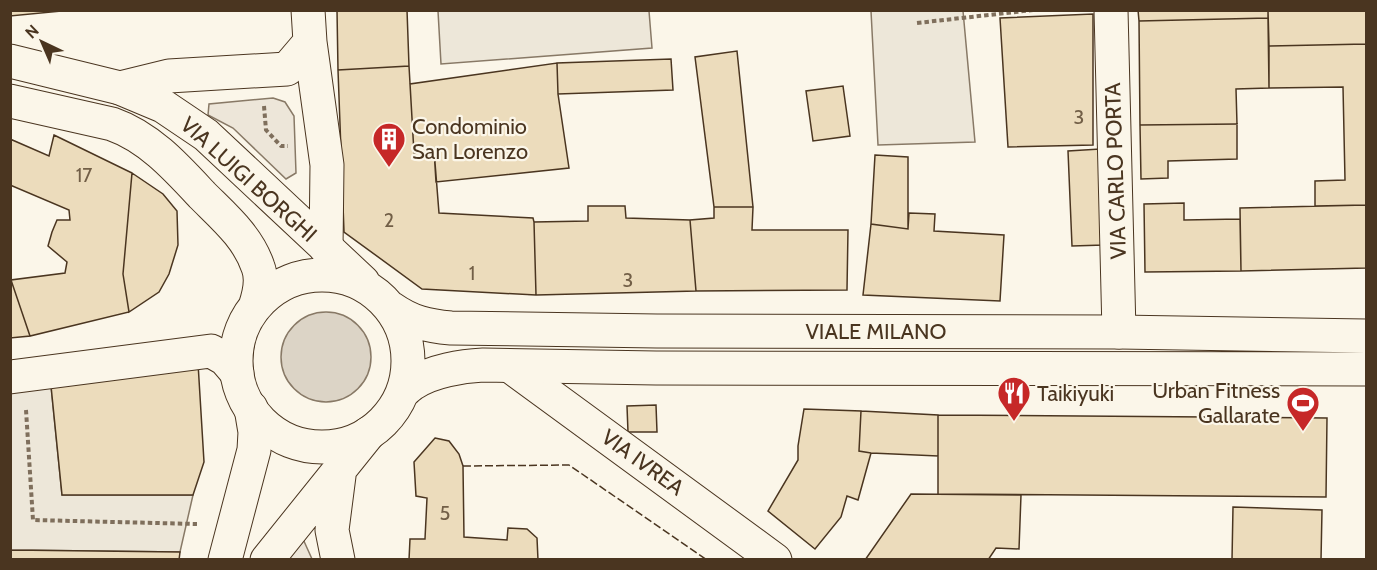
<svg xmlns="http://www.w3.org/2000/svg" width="1377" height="570" font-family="Cabin,sans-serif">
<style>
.green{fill:#ede6d9;stroke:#887966;stroke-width:1.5}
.parking{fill:#ede7d9;stroke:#887966;stroke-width:1.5}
.water{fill:#dcd4c6;stroke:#887966;stroke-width:1.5}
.building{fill:#ecdcbc;stroke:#4a3520;stroke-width:1.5}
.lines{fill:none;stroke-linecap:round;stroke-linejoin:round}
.street-casing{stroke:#4a3520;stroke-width:35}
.secondary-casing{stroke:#4a3520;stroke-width:35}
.path{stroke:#7f6f5c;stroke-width:4;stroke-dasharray:4.5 3;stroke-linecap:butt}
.street{stroke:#fbf6e9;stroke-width:33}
.secondary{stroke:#fbf6e9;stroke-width:33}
.fence{stroke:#4a3520;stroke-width:1.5;stroke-dasharray:8 3;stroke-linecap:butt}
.labels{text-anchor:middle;stroke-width:4.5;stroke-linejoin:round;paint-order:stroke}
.number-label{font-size:20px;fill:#725f47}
.poi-label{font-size:22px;fill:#4a3520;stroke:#fbf6e9;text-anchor:start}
.street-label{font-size:22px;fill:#4a3520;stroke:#fbf6e9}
</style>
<rect width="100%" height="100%" fill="#fbf6e9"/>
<path class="green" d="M273 98 285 102 294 116 296 173 286 179 233 128 208 115 209 104Z
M303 539 312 559H289Z"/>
<path class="parking" d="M438 11H649L652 48 441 64Z
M871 11H963L975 142 878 145Z
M51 386 62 495H193L180 552 11 550 10 392Z"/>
<path class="water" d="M281 357a45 45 0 1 1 90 0a45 45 0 1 1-90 0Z"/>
<path class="building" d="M10 10H72L10 16Z
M337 10H407L409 66 338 70Z
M1138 10H1268V18L1139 21Z
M1268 10H1366V44L1269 46Z
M1093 14V145L1008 147 1000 18Z
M1268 18 1269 88 1236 89 1237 124 1140 125 1139 21Z
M1366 44V205L1315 206V181L1345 180 1343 87 1269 88V46Z
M737 51 753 207H714L695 57Z
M671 59 673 90 558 94 557 63Z
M557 63 558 94 569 168 436 182 434 150 414 153 410 84Z
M409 66 414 153 434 150 439 213 533 218 534 222 536 295 422 289 344 232 338 70Z
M843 86 850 136 813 141 806 91Z
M1237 124V159L1168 161V178L1141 179 1140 125Z
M54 135 132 173 123 274 129 312 30 336 11 280 65 273 67 262 48 246 52 232 57 220H70L69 210 10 185V139L49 156Z
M1100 149 1104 245 1072 246 1068 151Z
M875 155 908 157V229L871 224Z
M132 173 163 194 177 211 178 245 169 274 159 292 129 312 123 274Z
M1184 203V220L1240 219 1241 271 1145 272 1144 204Z
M1366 205V268L1241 271 1240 208Z
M588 206H625L626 218 690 220 696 291 536 295 534 222 588 221Z
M714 207H753L752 230H848L847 290 696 291 690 220 714 218Z
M909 213 935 214 934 231 1004 235 1000 301 863 295 871 224 908 229Z
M10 280H11L30 336 10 338Z
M198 363 204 462 193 495H62L51 386Z
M656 405 657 432H628L627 406Z
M804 409 861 411 859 451 871 453 858 500 847 496 841 517 815 549 768 511 798 460V446Z
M861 411 938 415V456L871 453 859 451Z
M938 415 1327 418 1326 497 938 494Z
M435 438 449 441 459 454 463 466 464 537 507 540 508 528 527 529 537 538 538 560H409L410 539H425L427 498 416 496 414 462Z
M911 494 1021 495 1019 549 996 548 988 560H865Z
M1233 507 1322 510 1321 560H1232Z
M10 546 11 550 180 552 179 560H10Z"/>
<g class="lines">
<defs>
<path id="street" d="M308 10 310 42 327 165 326 248
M1111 10 1119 332
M120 88 169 76 287 69 310 42
M510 366 775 560
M10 377 211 351 225 359 237 373
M225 560 254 450 255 432 251 408
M267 560 369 433
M338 560 332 530 340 468"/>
<path id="secondary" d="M10 61 120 88 163 106 206 135 363 282
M10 101 112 124C149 137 176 167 202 195 224 217 248 237 258 267 263 280 259 295 255 307
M236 361a86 86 0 1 1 172 0a86 86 0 1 1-172 0Z
M391 308C411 322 427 326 451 328L657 331 1119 332 1366 336
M403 392C406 389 410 385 414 383 432 371 462 366 483 365L656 368 1366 369"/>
</defs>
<use href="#street" class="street-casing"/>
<use href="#secondary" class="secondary-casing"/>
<path class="path" d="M917 23 1033 10
M264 106 266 130 281 146H288
M26 410 33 520 197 524"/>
<use href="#street" class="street"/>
<use href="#secondary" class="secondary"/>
<path class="fence" d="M463 466 569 465 707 560"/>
</g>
<defs>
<symbol id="building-pin" viewBox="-11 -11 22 30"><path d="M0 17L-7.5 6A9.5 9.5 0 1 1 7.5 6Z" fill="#c62828" stroke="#fbf6e9"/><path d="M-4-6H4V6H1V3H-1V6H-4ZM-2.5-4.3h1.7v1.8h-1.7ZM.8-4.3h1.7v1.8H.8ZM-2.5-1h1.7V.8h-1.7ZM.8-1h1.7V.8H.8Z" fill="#fff"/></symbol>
<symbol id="restaurant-pin" viewBox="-11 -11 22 30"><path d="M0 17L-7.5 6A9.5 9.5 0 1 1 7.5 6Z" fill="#c62828" stroke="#fbf6e9"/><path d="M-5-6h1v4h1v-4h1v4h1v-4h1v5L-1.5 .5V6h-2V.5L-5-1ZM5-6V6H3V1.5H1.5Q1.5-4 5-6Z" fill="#fff"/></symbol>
<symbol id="stadium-pin" viewBox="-11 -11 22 30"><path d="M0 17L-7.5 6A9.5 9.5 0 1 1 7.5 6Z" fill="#c62828" stroke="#fbf6e9"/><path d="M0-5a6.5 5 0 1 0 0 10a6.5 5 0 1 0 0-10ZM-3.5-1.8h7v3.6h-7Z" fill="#fff"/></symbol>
</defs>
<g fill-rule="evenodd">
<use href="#building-pin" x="370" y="120" width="38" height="52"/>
<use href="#restaurant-pin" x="995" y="374" width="38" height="52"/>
<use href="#stadium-pin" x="1284" y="384" width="38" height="52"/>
</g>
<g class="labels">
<g class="number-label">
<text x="1079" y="124">3</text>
<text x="84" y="182">17</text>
<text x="389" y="227">2</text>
<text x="472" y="280">1</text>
<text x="628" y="287">3</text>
<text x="445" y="520">5</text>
</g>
<g class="poi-label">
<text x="412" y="134">Condominio<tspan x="412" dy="25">San Lorenzo</tspan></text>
<text x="1280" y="398" text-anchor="end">Urban Fitness<tspan x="1280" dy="25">Gallarate</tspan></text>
<text x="1037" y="401">Taikiyuki</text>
</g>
<g class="street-label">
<text transform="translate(1115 171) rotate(-92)" y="8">VIA CARLO PORTA</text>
<text transform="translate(249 179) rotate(42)" y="8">VIA LUIGI BORGHI</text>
<text x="876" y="339">VIALE MILANO</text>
<text transform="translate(643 462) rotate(36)" y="8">VIA IVREA</text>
</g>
</g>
<rect width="1377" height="570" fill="none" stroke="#4a3520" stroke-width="24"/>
<g transform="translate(42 42) rotate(316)" stroke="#fbf6e9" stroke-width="4.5" paint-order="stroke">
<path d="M0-4.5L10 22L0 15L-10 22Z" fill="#4a3520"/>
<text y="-9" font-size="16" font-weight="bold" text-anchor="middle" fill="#4a3520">N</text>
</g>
</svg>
